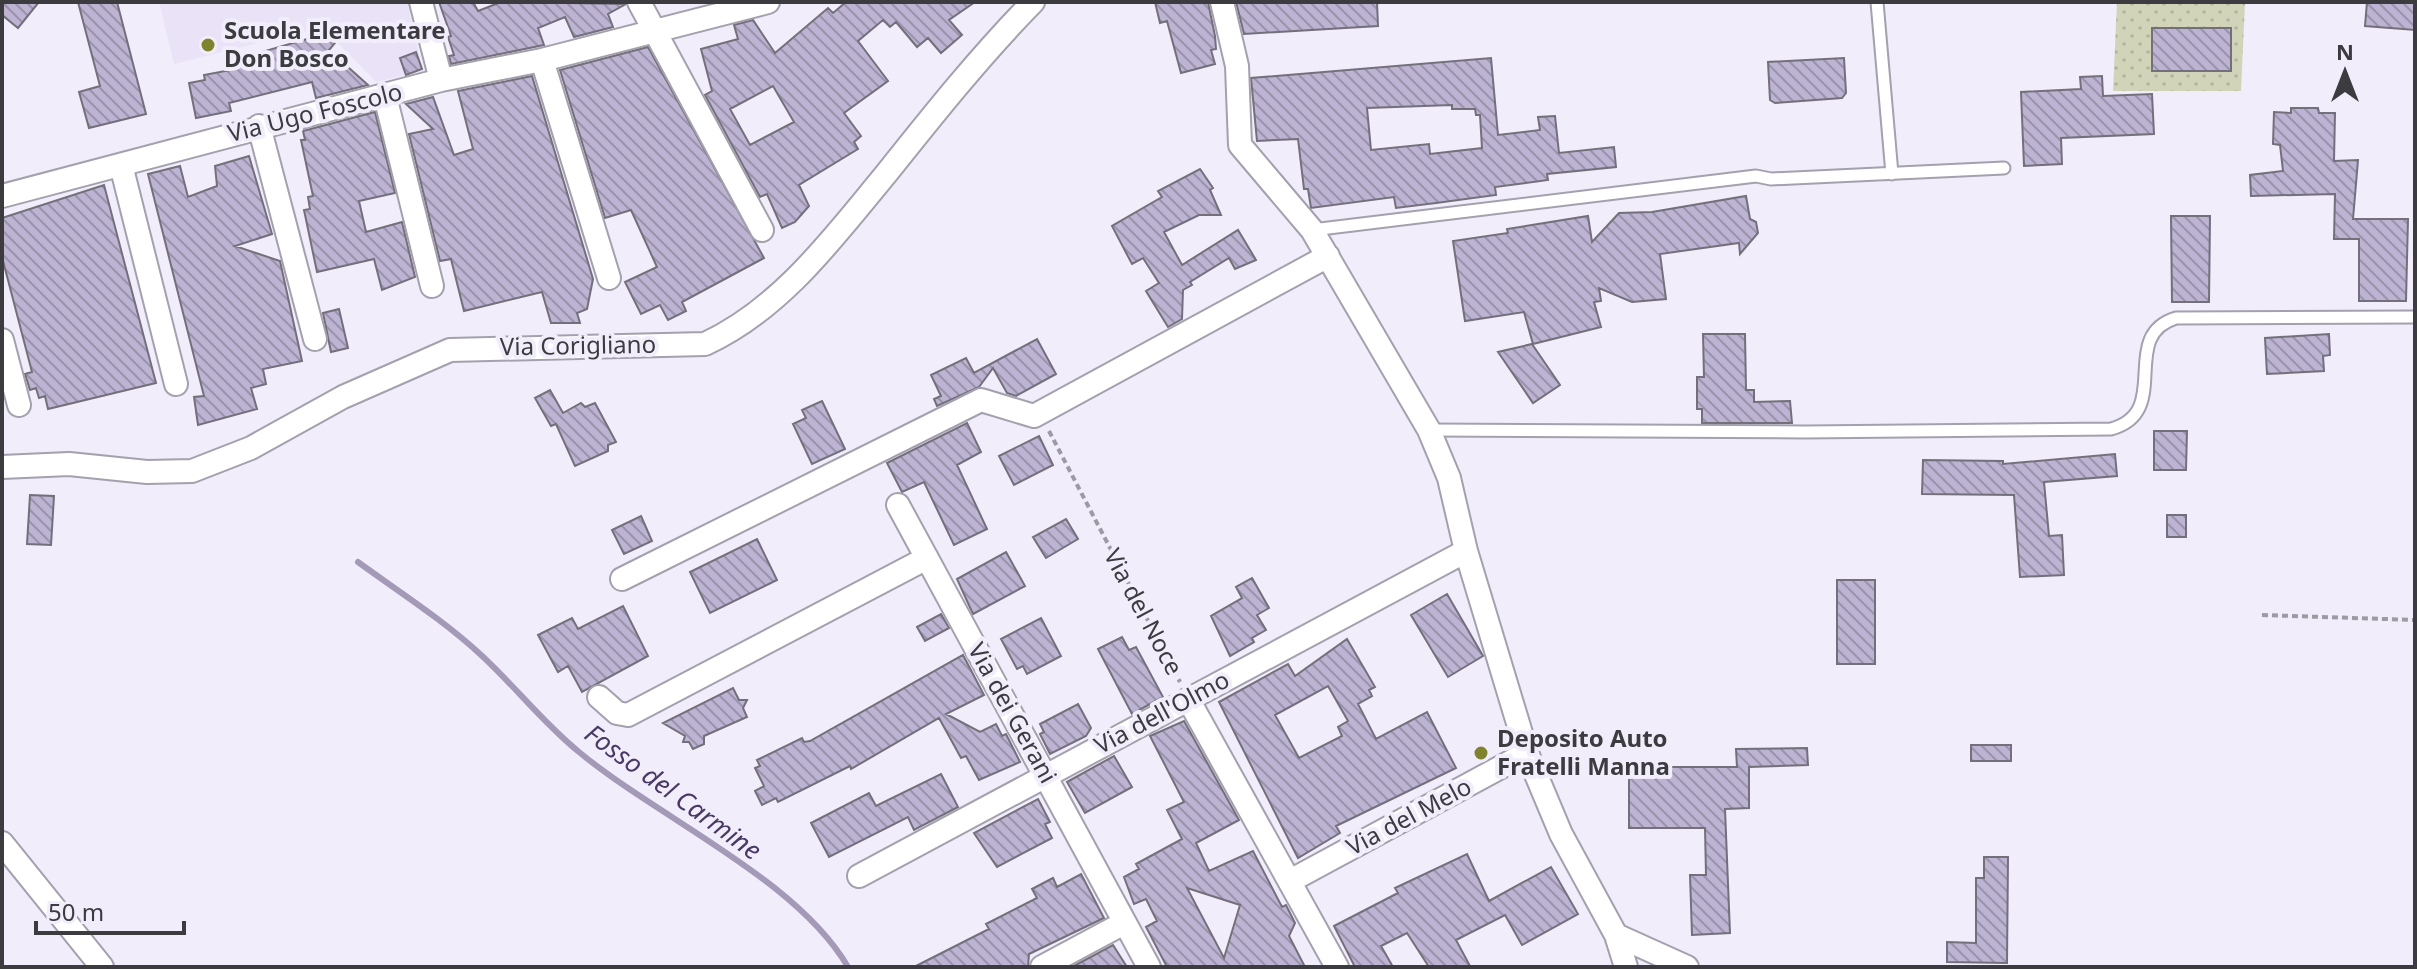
<svg xmlns="http://www.w3.org/2000/svg" width="2417" height="969" font-family="'Noto Sans',sans-serif">
<style>
.built{fill:#eae3f8}
.garden{fill:url(#garden-dots)}
.lines{fill:none;stroke-linecap:round;stroke-linejoin:round}
.stream{stroke:#a49ab8;stroke-width:6}
.building{fill:url(#building-back-hatch);stroke:#736f7b;stroke-width:2;fill-rule:evenodd}
.service-casing{stroke:#a4a0ad;stroke-width:15}
.minor-casing{stroke:#a4a0ad;stroke-width:26}
.path{stroke:#9c9aa3;stroke-width:4;stroke-dasharray:6 4;stroke-linecap:butt}
.service{stroke:#fff;stroke-width:11}
.minor{stroke:#fff;stroke-width:22}
.poi-dot{fill:#80832d;stroke:#f1edfa;stroke-width:3}
.labels{text-anchor:middle;stroke-width:8;stroke-linejoin:round;paint-order:stroke}
.poi-label{font-size:24px;font-weight:bold;fill:#3c3b40;stroke:#f1edfa;text-anchor:start}
.street-label{font-size:24px;fill:#3c3b40;stroke:#f1edfa}
.water-label{font-size:26px;font-style:italic;fill:#493964;stroke:#f1edfa}
</style>
<defs>
<pattern id="garden-dots" width="8" height="8" patternUnits="userSpaceOnUse" patternTransform="scale(2)"><rect width="8" height="8" fill="#d1d4b9"/><path d="M2 2h.1M6 6h.1" fill="none" stroke="#b4b7a0" stroke-width="1.8" stroke-linecap="round"/></pattern>
<pattern id="building-back-hatch" width="6" height="6" patternUnits="userSpaceOnUse" patternTransform="scale(2)"><rect width="6" height="6" fill="#bdb3d2"/><path d="M-1 5l2 2M0 0l6 6M5-1l2 2" fill="none" stroke="#9b93ac"/></pattern>
</defs>
<rect width="100%" height="100%" fill="#f1edfa"/>
<path class="built" d="M159 2H407L423 71 376 82 322 27 174 64Z"/>
<path class="garden" d="M2117 2H2245L2241 91H2113Z"/>
<g class="lines">
<path class="stream" d="M358 562C399 592 442 619 480 654 514 685 543 723 579 752 660 819 797 879 848 967"/>
</g>
<path class="building" d="M2 2H39L18 28 2 15Z
M78 2H117L146 114 89 128 79 92 100 86Z
M439 2H473L478 11 501 2 626 4 608 14 613 27 574 37 565 17 538 28 544 45 451 64 449 56 454 55 448 37 451 36Z
M846 2H975L949 20 962 35 941 53 928 38 917 47 896 22 890 27 883 20 858 41 888 81 844 113 861 136 854 142 858 149 799 185 809 206 795 222 782 228 767 194 760 197 705 95 712 91 701 49 738 39 734 25 753 20 775 53 828 8 833 13ZM773 86 794 122 750 145 730 109Z
M1155 2H1208L1215 36 1216 49 1211 50 1215 64 1181 73 1167 21 1160 23Z
M1236 2H1377L1378 26 1244 34Z
M2367 2H2415V30L2365 26Z
M2152 28H2231V71H2152Z
M324 34 335 43 329 50 368 85 316 98 312 82 229 103 231 111 196 118 189 83 205 80 204 75 236 69 234 60Z
M648 47 764 258 682 302 686 311 668 320 660 305 641 314 625 282 657 267 631 210 605 218 560 70Z
M416 52 422 69 406 75 400 58Z
M1491 58 1498 135 1540 130 1538 117 1555 116 1559 153 1614 147 1616 167 1547 174 1548 180 1495 187 1496 195 1436 203 1396 208 1394 197 1311 208 1308 189H1304L1298 139 1257 141 1251 78ZM1452 105V109H1475L1476 115H1480L1482 148 1430 154 1429 144 1371 150 1367 108Z
M1844 58 1846 93 1842 98 1775 103 1770 100 1768 62Z
M532 76 593 279 587 309 577 313 580 323H551L542 292 464 311 451 259 440 261 409 134 433 129 406 104 433 97 454 155 473 149 458 91Z
M2102 76 2103 96 2152 94 2154 134 2061 138 2062 164 2024 166 2021 92 2081 89 2080 77Z
M2291 108H2318L2319 113H2335L2334 161 2358 160 2353 219H2408L2406 301H2359V239H2334L2335 194 2251 196 2250 175 2283 171 2280 145 2273 144 2274 112 2291 113Z
M375 112 395 193 359 201 366 232 402 222 415 277 382 290 374 259 317 272 304 210 310 209 308 197 313 196 301 140H305L303 131Z
M249 156 272 234 235 246 280 261 302 361 263 369 266 384 251 388 257 409 198 425 194 397 204 396 148 174 180 166 188 197 217 186 215 166Z
M1200 169 1213 188 1210 190 1221 215H1199L1164 232 1182 265 1238 230 1256 260 1235 269 1229 258 1190 282 1192 285 1183 290 1182 319 1168 327 1146 291 1159 283 1143 258 1132 264 1112 226 1162 197 1158 191Z
M104 185 156 383 48 409 45 396 39 398 36 388 30 390 25 374 32 372 2 257V218Z
M1746 196 1750 219 1756 222 1758 233 1740 254 1739 243 1660 254 1666 299 1632 302 1599 288 1601 301 1594 302 1601 327 1533 344 1524 312 1465 321 1453 241 1508 233 1507 229 1588 216 1592 242 1619 213 1652 212Z
M2171 216H2210L2209 302H2172Z
M339 309 348 348 331 352 323 313Z
M1703 334H1745L1746 390H1754V402L1790 401 1792 423H1702V409H1697V377H1704Z
M2329 334 2330 355 2323 356 2324 371 2267 374 2265 338Z
M1037 339 1056 374 1016 396 1007 393 993 368 979 387 937 406 934 399 941 396 931 375 966 358 974 373Z
M1532 344 1560 385 1533 403 1498 352Z
M550 390 563 413 581 403 585 407 595 403 616 442 608 445V451L575 466 556 424 551 426 535 398Z
M822 401 845 449 812 464 793 424 806 418 802 410Z
M967 423 981 452 957 465 987 529 954 545 924 482 902 492 887 463Z
M2154 431H2187L2186 470H2154Z
M1039 436 1053 465 1014 485 999 456Z
M2115 454 2117 476 2044 482 2049 536 2062 535 2064 575 2020 577 2014 495 1922 494 1923 460 2003 461V464Z
M30 495 54 496 51 545 27 544Z
M2167 515H2186V537H2167Z
M641 516 652 541 624 554 612 530Z
M1066 519 1078 539 1046 558 1033 537Z
M757 539 777 580 710 613 690 572Z
M1006 552 1025 586 973 614 957 579Z
M1252 578 1269 608 1257 615 1266 630 1252 638 1254 642 1230 656 1211 616 1242 598 1236 587Z
M1837 580H1875V664H1837Z
M1447 594 1483 656 1448 677 1411 615Z
M623 606 648 656 582 692 568 666 558 672 538 635 572 618 578 629Z
M941 614 949 628 925 641 917 627Z
M1041 618 1061 656 1027 674 1023 666 1017 669 1001 639Z
M1122 637 1129 650 1136 647 1163 697 1132 714 1098 649Z
M1347 639 1375 687 1369 690 1372 696 1358 704 1376 739 1427 712 1456 768 1336 826 1340 833 1298 858 1219 702 1288 664 1295 676ZM1328 686 1348 721 1338 727 1342 736 1299 758 1275 715Z
M963 655 984 695 946 714 980 732 996 724 1002 736 1006 734 1020 762 979 780 966 756 961 758 939 718 851 769 850 766 778 802 776 798 762 805 755 791 764 786 755 768 760 766 757 760 802 738 804 742 810 741Z
M733 688 739 700H747L743 708 747 717 704 736V744L693 749 689 742H683L685 736 663 723Z
M1078 704 1091 728 1086 736 1050 754 1040 734 1044 732 1040 724Z
M1184 721 1239 820 1196 843 1209 871 1253 851 1282 907 1286 905 1295 923 1289 936 1305 967H1167L1146 927 1157 921 1146 899 1134 904 1124 877 1139 869 1136 864 1182 839 1167 810 1184 802 1150 736ZM1187 888 1240 905 1224 958Z
M1971 745H2011V761H1971Z
M1807 748 1808 765 1749 767V808L1725 809 1730 933 1692 935 1690 875H1706L1705 828H1629V767H1737L1736 749Z
M1114 756 1132 787 1085 813 1067 782Z
M941 774 958 807 914 830 908 817 829 857 811 823 869 793 876 806Z
M1038 799 1050 822 1045 824 1052 838 997 867 974 833Z
M1467 854 1489 901 1551 867 1578 914 1522 945 1505 915 1456 940 1470 966 1429 967 1407 933 1381 946 1393 967H1355L1334 926 1398 893 1395 888Z
M1984 857H2008L2007 963 1947 962V942L1976 943V878H1984Z
M1081 874 1104 918 1029 954 1028 967H914L989 929 986 924 1037 898 1032 889 1053 878 1057 887Z
M1113 945 1127 967H1072Z"/>
<g class="lines">
<defs>
<path id="service" d="M1877 2 1892 174
M1312 230 1756 176 1771 179 2004 168
M1429 430 1805 432 2111 429C2174 412 2117 336 2176 318L2415 317"/>
<path id="minor" d="M421 2 441 80
M639 2 762 230
M1222 2 1237 66 1240 145 1312 230 1429 430 1449 478 1466 551 1527 753 1561 834 1616 935 1687 967
M542 60 609 278
M385 96 432 286
M259 126 315 339
M121 165 176 384
M2 196 441 80 542 60 768 2
M2 340 19 405
M2 467 69 464 147 472 192 471 251 448 343 397 450 350 705 344C781 309 833 238 886 174 933 115 980 56 1033 2
M898 505 1149 967
M622 579 981 400 1034 416 1328 256
M599 697 617 713 628 715 927 558
M1188 699 1337 967
M2 843 102 967
M859 876 1466 551
M1290 881 1527 753
M1616 935 1626 967
M1042 967 1124 923"/>
</defs>
<use href="#service" class="service-casing"/>
<use href="#minor" class="minor-casing"/>
<path class="path" d="M1049 431 1180 682
M2262 615 2415 620"/>
<use href="#service" class="service"/>
<use href="#minor" class="minor"/>
</g>
<g class="poi-dot">
<circle cx="208" cy="45" r="8"/>
<circle cx="1481" cy="753" r="8"/>
</g>
<g class="labels">
<g class="poi-label">
<text x="224" y="39">Scuola Elementare<tspan x="224" dy="28">Don Bosco</tspan></text>
<text x="1497" y="747">Deposito Auto<tspan x="1497" dy="28">Fratelli Manna</tspan></text>
</g>
<g class="street-label">
<text transform="translate(315 113) rotate(-14)" y="8">Via Ugo Foscolo</text>
<text transform="translate(578 346) rotate(-1)" y="8">Via Corigliano</text>
<text transform="translate(1143 612) rotate(62)" y="8">Via del Noce</text>
<text transform="translate(1012 713) rotate(61)" y="8">Via dei Gerani</text>
<text transform="translate(1162 713) rotate(-28)" y="8">Via dell'Olmo</text>
<text transform="translate(1409 817) rotate(-28)" y="8">Via del Melo</text>
</g>
<g class="water-label">
<text transform="translate(673 792) rotate(36)" y="9">Fosso del Carmine</text>
</g>
</g>
<rect width="2417" height="969" fill="none" stroke="#3c3b40" stroke-width="8"/>
<g transform="translate(2345 72)" stroke="#f1edfa" stroke-width="6" paint-order="stroke">
<path d="M0-6L14 30L0 20L-14 30Z" fill="#3c3b40"/>
<text y="-12" font-size="22" font-weight="bold" text-anchor="middle" fill="#3c3b40">N</text>
</g>
<path d="M36 921v12h148v-12" fill="none" stroke="#3c3b40" stroke-width="4"/>
<text x="48" y="921" font-size="24" fill="#3c3b40" stroke="#f1edfa" stroke-width="6" paint-order="stroke">50 m</text>
</svg>
